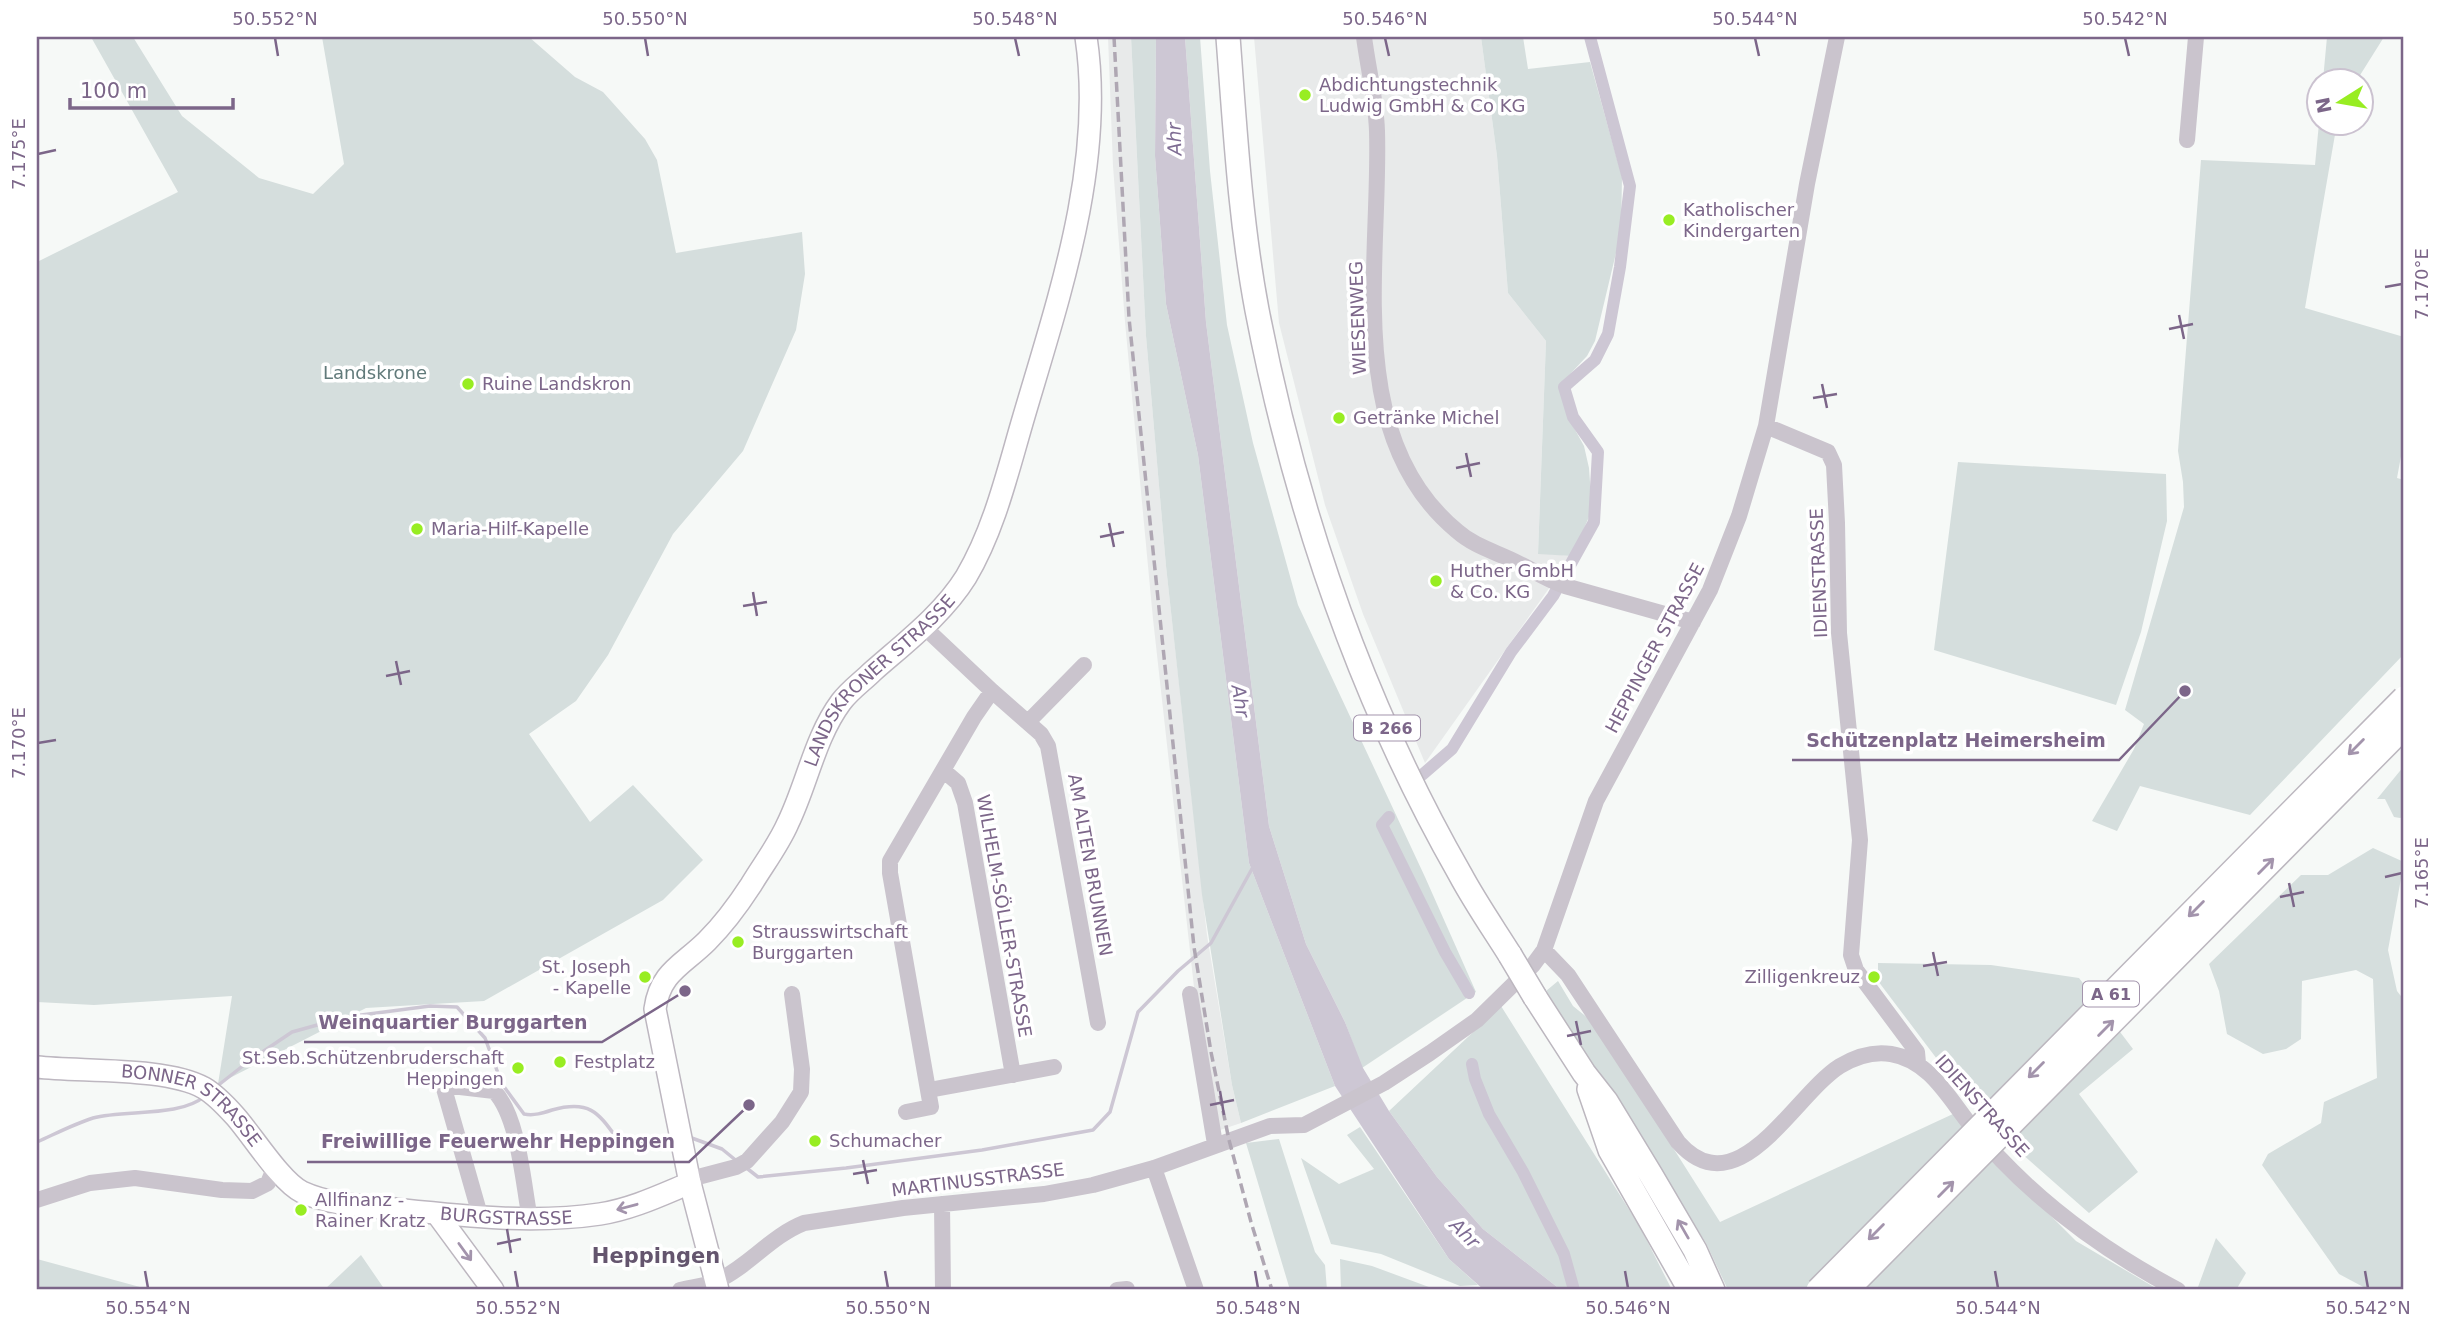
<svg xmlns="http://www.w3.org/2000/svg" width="2441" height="1327" font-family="'DejaVu Sans',sans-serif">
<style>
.built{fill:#e8eaea}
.green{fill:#d5dedd}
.water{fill:#cdc7d4}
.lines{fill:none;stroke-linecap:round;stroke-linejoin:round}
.stream{stroke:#cdc7d4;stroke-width:3.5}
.canal{stroke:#cdc7d4;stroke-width:12}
.major-casing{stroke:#bdb7c0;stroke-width:24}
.highway-casing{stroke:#bcb7bf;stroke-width:26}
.minor{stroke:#cac4cd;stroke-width:16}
.major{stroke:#fff;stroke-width:21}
.highway{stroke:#fff;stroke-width:23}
.rail{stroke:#afa7b3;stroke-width:3.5;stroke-dasharray:10 5;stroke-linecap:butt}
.highway-bridge-casing{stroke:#bcb7bf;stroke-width:26;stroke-linecap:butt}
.highway-bridge{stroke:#fff;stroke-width:23}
.oneway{stroke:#a394ac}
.ticks{fill:none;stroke:#7c6689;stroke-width:2.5}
.poi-dot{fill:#98ed22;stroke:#fff;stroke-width:2.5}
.labels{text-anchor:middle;stroke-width:7;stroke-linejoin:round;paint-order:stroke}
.shield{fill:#fff;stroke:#a394ac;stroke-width:2}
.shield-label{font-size:16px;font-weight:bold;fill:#7c6689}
.poi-label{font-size:18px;fill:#7c6689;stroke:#fff;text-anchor:start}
.street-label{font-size:18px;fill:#7c6689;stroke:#fff}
.park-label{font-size:18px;fill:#617a7a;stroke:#fff}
.water-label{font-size:19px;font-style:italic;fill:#7e6c93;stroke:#fff}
.quarter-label{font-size:21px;font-weight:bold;fill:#64556e;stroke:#fff}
.leader{fill:none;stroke:#7c6689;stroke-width:2.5}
.callout-dot{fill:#7c6689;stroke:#fff;stroke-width:2.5}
.callout-label{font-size:19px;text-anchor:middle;font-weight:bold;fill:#7c6689;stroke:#fff;stroke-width:7;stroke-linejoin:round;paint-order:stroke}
.neatline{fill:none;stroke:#7c6689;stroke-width:2.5}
.ticks-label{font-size:18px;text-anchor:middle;fill:#7c6689}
</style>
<rect width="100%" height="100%" fill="#f6f9f7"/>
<path class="built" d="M1108 37H1131L1146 336 1166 566 1207 935 1232 1085 1241 1123 1217 1131 1197 1014 1153 619 1125 322 1113 166Z
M1254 37H1481L1497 156 1508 293 1546 341 1538 553 1572 556 1425 763 1363 614 1325 505 1279 323Z"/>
<path class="green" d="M91 37H133L182 116 259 178 313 194 344 164 322 37H529L575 77 603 92 645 139 657 160 676 253 802 232 805 274 796 330 743 451 673 534 608 655 576 701 529 734 590 822 633 785 703 860 663 900 484 1001 366 1008 218 1084 232 996 94 1005 37 1002V262L178 192Z
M1131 37H1156L1155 156 1166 304 1198 455 1249 863 1335 1086 1241 1123 1232 1085 1202 895 1166 566 1146 336Z
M1185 37H1200L1210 171 1227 325 1253 443 1298 605 1425 877 1476 992 1362 1068 1345 1022 1306 944 1269 826 1206 322Z
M1481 37H1523L1528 69 1590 62 1622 177 1621 232 1595 341 1587 356 1559 386 1568 417 1584 446 1589 468 1592 510 1572 556 1538 554 1546 341 1508 293 1497 156Z
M2327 37H2384L2357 80H2323Z
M2319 123H2337L2305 308 2404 337V440L2397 478 2404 480V654L2250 815 2140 786 2117 831 2092 821 2134 749 2144 724 2125 710 2184 507 2183 482 2178 451 2201 160 2315 165Z
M1958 462 2166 474 2167 521 2141 632 2116 705 1934 650Z
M2404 766V817L2400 818 2394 817 2385 799H2377Z
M2373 848 2404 862 2388 950 2397 991 2404 1000V1290H2369L2339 1274 2262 1165 2268 1154 2321 1123 2324 1102 2377 1078 2373 979 2356 970 2302 981 2301 1039 2286 1049 2263 1054 2227 1034 2219 991 2209 964 2301 875H2328Z
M1878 963 1991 965 2079 978 2133 1049 2079 1094 2138 1172 2089 1213 2012 1145 1968 1100 1878 981Z
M1558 981 1573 1006 1594 1023 1720 1222 1953 1114 1998 1163 2076 1241 2159 1290H1728L1706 1243 1546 991Z
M1501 1006 1640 1227 1672 1290H1561L1483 1229 1437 1177 1389 1111Z
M1360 1127 1449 1259 1478 1285 1460 1286 1381 1254 1331 1244 1301 1158 1339 1184 1374 1169 1347 1135Z
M1279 1139 1315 1252 1325 1265 1327 1290H1290L1246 1143Z
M2216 1238 2246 1273 2236 1290H2204L2198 1287Z
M361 1255 385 1290H324Z
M37 1259 151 1290H37Z
M1340 1259 1372 1266 1437 1290H1341Z"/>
<path class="water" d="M1156 37H1185L1206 322 1269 826 1306 944 1345 1022 1363 1068 1389 1111 1437 1177 1483 1229 1561 1290H1484L1449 1259 1335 1086 1249 863 1198 455 1166 304 1155 156Z"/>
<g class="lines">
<path class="stream" d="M216 1087 249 1061 292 1032 346 1017 430 1006 457 1007 485 1038 502 1084 524 1114C534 1116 543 1113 552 1110 592 1099 599 1114 621 1144L675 1137
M689 1137 722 1149 738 1162
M37 1142C55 1134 74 1124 93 1118 125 1109 179 1118 205 1096
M744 1166 758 1177 846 1168 982 1150 1093 1130 1110 1112 1138 1012 1178 971 1211 943 1253 867"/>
<path class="canal" d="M1422 775 1452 749 1511 652 1553 596 1594 522 1598 452 1573 417 1564 387 1595 360 1608 334 1620 267 1630 186 1590 37
M1389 817 1382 825 1445 952 1469 993
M1472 1064 1475 1079 1489 1114 1523 1172 1564 1254 1574 1290"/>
<defs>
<g id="major">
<path id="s1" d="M37 1067C81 1072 167 1067 204 1088 216 1095 226 1106 235 1116 252 1135 281 1182 302 1192 330 1205 364 1206 395 1209 462 1216 533 1224 600 1214 632 1209 661 1195 690 1183"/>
<path d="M437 1214 493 1290"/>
<path id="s2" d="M718 1290 690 1183 655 1009C660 972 683 965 707 941 724 924 738 905 751 885 763 865 779 844 788 823 807 784 815 737 841 702 850 690 863 681 873 671 906 642 943 614 966 577 995 528 1008 470 1024 416 1059 297 1105 163 1086 37"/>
</g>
<path id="highway" d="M1228 37C1235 128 1240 220 1257 310 1295 507 1360 699 1460 874 1475 902 1493 928 1510 955
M1535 997 1584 1073 1606 1101 1651 1175 1695 1250 1713 1290
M1589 1089 1610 1150 1690 1290"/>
</defs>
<use href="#major" class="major-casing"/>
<use href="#highway" class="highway-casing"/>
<path class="minor" d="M1364 37C1368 68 1376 100 1377 131 1381 262 1342 436 1457 531 1475 547 1497 552 1518 563 1534 571 1548 580 1565 586L1693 622
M2187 140 2196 37
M1766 426 1828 452 1834 465 1837 523 1839 633 1860 840 1851 955 1856 970 1917 1052 1918 1063
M923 626 992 691 1041 734 1048 746 1098 1023
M1028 722 1084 665
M944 771 958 783 965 803 1013 1075
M1544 950 1568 975 1678 1142C1738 1210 1794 1095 1840 1066 1855 1057 1873 1051 1891 1054 1928 1060 1947 1095 1968 1122 2025 1193 2098 1248 2178 1290
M1190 994 1215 1144
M929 1090 1054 1067
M906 1112 931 1107 890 873V861L974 717 992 691
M1154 1168 1196 1290
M690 1183 698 1177 736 1167 747 1161 782 1122 801 1092 802 1069 792 994
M37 1200 90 1183 135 1178 222 1190 252 1191 268 1183 275 1166
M942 1204 943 1290
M480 1215 443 1085 494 1091C519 1117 523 1184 530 1219
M680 1290C692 1287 706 1286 717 1281 749 1266 771 1236 804 1223L903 1208 1044 1194 1093 1185 1154 1168 1270 1126 1304 1125 1384 1083 1430 1053 1477 1020 1533 965 1544 950 1596 801 1710 590 1739 516 1766 426 1807 184 1837 37
M1117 1290 1127 1289"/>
<use href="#major" class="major"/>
<use href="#highway" class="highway"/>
<path class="rail" d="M1114 37 1129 318 1194 947 1211 1052 1229 1140 1251 1222 1272 1290"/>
<defs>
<path id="highway-bridge" d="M1510 955 1535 997
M1818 1290 2404 698
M1847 1290 2404 727"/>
</defs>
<use href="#highway-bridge" class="highway-bridge-casing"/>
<use href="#highway-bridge" class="highway-bridge"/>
</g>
<defs><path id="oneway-shaft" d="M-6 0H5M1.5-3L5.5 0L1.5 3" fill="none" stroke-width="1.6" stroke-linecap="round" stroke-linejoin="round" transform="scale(1.75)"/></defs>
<g class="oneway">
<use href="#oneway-shaft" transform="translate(2356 747) rotate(135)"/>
<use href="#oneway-shaft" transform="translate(2266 866) rotate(-45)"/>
<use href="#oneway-shaft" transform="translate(2196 909) rotate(135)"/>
<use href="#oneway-shaft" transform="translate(2106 1028) rotate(-45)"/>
<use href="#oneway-shaft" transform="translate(2036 1070) rotate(135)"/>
<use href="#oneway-shaft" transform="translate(1946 1189) rotate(-45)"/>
<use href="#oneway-shaft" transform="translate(627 1207) rotate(165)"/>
<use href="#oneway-shaft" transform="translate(1683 1229) rotate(-120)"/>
<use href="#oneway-shaft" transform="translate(1876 1232) rotate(135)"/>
<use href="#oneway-shaft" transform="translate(465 1252) rotate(54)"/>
</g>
<path class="ticks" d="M275 38 278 56M645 38 648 56M1015 38 1019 56M1385 38 1389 56M1755 38 1759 56M2125 38 2129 56M38 154 56 150M2385 287 2402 284M2179 315 2184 339M2169 329 2193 324M1822 384 1827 408M1813 398 1837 394M1466 453 1471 477M1456 468 1480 463M1109 523 1114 547M1100 537 1124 532M753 592 757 616M743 606 767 602M396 661 401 685M386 676 410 671M38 743 56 740M2385 877 2402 873M2289 883 2294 907M2280 897 2304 892M1933 952 1938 976M1923 966 1947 962M1576 1021 1581 1045M1567 1036 1591 1031M1220 1091 1224 1115M1210 1105 1234 1100M863 1160 868 1184M853 1174 877 1170M507 1229 511 1253M497 1244 521 1239M145 1271 148 1288M515 1271 518 1288M885 1271 888 1288M1255 1271 1258 1288M1625 1271 1628 1288M1995 1271 1998 1288M2365 1271 2368 1288"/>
<g class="poi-dot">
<circle cx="1305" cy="95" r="7"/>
<circle cx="1669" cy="220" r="7"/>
<circle cx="468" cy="384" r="7"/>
<circle cx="1339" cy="418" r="7"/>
<circle cx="417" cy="529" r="7"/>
<circle cx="1436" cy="581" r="7"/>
<circle cx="738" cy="942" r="7"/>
<circle cx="645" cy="977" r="7"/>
<circle cx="1874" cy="977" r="7"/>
<circle cx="560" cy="1062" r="7"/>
<circle cx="518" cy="1068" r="7"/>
<circle cx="815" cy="1141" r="7"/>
<circle cx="301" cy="1210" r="7"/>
</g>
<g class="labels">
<g class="shield">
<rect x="1354" y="715.5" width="66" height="25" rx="5"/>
<rect x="2083" y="981.5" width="56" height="25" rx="5"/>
</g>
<g class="shield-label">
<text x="1387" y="734">B 266</text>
<text x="2111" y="1000">A 61</text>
</g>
<g class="poi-label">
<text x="1319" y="91">Abdichtungstechnik<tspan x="1319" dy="21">Ludwig GmbH &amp; Co KG</tspan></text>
<text x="1683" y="216">Katholischer<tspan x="1683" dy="21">Kindergarten</tspan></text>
<text x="482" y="390">Ruine Landskron</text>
<text x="1353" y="424">Getränke Michel</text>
<text x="431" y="535">Maria-Hilf-Kapelle</text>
<text x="1450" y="577">Huther GmbH<tspan x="1450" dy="21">&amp; Co. KG</tspan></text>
<text x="752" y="938">Strausswirtschaft<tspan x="752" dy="21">Burggarten</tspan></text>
<text x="631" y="973" text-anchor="end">St. Joseph<tspan x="631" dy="21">- Kapelle</tspan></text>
<text x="1860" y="983" text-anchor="end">Zilligenkreuz</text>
<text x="504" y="1064" text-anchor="end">St.Seb.Schützenbruderschaft<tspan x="504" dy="21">Heppingen</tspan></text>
<text x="574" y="1068">Festplatz</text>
<text x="829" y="1147">Schumacher</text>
<text x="315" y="1206">Allfinanz -<tspan x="315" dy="21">Rainer Kratz</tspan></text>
</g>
<g class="street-label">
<text transform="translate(1358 318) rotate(-92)" y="6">WIESENWEG</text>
<text transform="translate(1819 573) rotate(-92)" y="6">IDIENSTRASSE</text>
<text transform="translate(1655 648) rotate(-62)" y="6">HEPPINGER STRASSE</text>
<text dy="6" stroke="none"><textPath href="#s2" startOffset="693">LANDSKRONER STRASSE</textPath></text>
<text transform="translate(1090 865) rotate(80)" y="6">AM ALTEN BRUNNEN</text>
<text transform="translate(1004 916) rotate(80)" y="6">WILHELM-SÖLLER-STRASSE</text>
<text transform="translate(1982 1106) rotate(48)" y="6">IDIENSTRASSE</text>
<text dy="6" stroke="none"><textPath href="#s1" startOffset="166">BONNER STRASSE</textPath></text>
<text transform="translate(978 1180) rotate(-7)" y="6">MARTINUSSTRASSE</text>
<text dy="6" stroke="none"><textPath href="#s1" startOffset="520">BURGSTRASSE</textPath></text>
</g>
<g class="park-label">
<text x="375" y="379">Landskrone</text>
</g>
<g class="water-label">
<text transform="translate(1174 139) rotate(-92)" y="7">Ahr</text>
<text transform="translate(1241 701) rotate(81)" y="7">Ahr</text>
<text transform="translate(1465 1233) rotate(45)" y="7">Ahr</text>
</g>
<g class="quarter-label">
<text x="656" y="1263">Heppingen</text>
</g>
</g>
<path class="leader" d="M2185 691L2119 760H1792M685 991L602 1042H304M749 1105L689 1162H307"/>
<g class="callout-dot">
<circle cx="2185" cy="691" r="7"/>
<circle cx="685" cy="991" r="7"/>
<circle cx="749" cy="1105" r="7"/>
</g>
<g class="callout-label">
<text x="1956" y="747">Schützenplatz Heimersheim</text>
<text x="453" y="1029">Weinquartier Burggarten</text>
<text x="498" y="1148">Freiwillige Feuerwehr Heppingen</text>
</g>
<rect width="2441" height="1327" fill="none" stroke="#ffffff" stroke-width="77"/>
<g transform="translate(2340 102) rotate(259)"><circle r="33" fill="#ffffff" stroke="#cbc2d0" stroke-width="2"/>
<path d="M0-5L12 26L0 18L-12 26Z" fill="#98ed22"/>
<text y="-10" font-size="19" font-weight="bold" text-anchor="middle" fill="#7c6689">N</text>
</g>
<path d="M70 98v10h163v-10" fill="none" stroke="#7c6689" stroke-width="3.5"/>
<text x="80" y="98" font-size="21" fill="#7c6689" stroke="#ffffff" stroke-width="5" paint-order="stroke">100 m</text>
<rect x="38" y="38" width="2364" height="1250" class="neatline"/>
<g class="ticks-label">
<text x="275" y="25">50.552°N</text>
<text x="645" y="25">50.550°N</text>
<text x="1015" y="25">50.548°N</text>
<text x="1385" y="25">50.546°N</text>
<text x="1755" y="25">50.544°N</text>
<text x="2125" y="25">50.542°N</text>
<text transform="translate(19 154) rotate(-90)" y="6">7.175°E</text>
<text transform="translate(2422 284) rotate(-90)" y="6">7.170°E</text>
<text transform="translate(19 743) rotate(-90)" y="6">7.170°E</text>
<text transform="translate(2422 873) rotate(-90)" y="6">7.165°E</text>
<text x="148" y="1314">50.554°N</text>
<text x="518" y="1314">50.552°N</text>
<text x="888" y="1314">50.550°N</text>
<text x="1258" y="1314">50.548°N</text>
<text x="1628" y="1314">50.546°N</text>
<text x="1998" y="1314">50.544°N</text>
<text x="2368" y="1314">50.542°N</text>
</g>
</svg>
